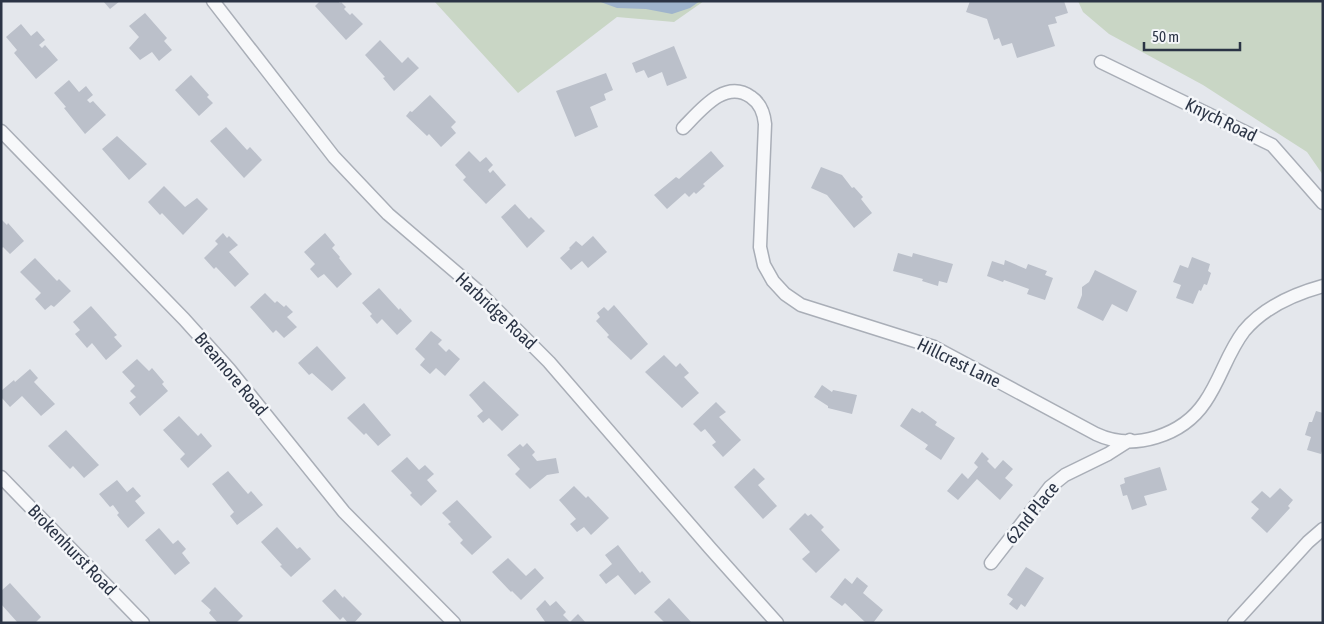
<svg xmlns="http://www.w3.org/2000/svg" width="1324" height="624" font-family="'Asap Condensed',sans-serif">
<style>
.green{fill:#c9d6c5}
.water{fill:#9fb4cc}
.building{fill:#bbc0ca}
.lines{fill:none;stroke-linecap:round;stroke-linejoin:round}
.minor-casing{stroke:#a9aeb7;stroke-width:15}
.minor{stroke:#f7f8fa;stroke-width:12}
.labels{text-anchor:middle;stroke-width:5;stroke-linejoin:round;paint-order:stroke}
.street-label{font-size:18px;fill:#2b3445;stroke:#f4f6f9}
</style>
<rect width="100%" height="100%" fill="#e4e7ec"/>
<path class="green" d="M434 1H704L674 22 617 17 518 93Z
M1078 1H1323V175L1307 152 1203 85 1109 34 1083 12Z"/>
<path class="water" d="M598 1H700L690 8 672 14 646 9 617 8Z"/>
<path class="building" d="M103 1H120L110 9Z
M320 1H338L340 3 341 2 346 7 344 9 350 15 352 13 363 24 346 40 315 6Z
M970 1H1064L1068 13 1055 17 1057 23 1048 25 1055 46 1017 58 1012 43 1002 46 999 38 994 40 987 19 966 12Z
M145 13 167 38 164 41 172 50 159 61 152 52 140 60 129 48 139 37 129 26Z
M21 24 31 36 37 31 45 40 39 45 42 48 45 45 58 60 36 79 14 53 17 50 6 37Z
M380 40 402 63 408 57 419 68 394 91 383 78 385 77 365 55Z
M674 46 687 78 667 86 662 72 648 78 644 70 636 73 632 63Z
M606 73 613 90 604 94 606 100 590 107 598 127 575 137 556 91Z
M191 75 209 95 207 97 213 103 199 116 175 90Z
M69 80 79 92 86 86 93 95 87 100 90 103 93 101 106 115 85 134 64 108 66 107 54 93Z
M430 95 456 122 451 127 456 133 441 147 429 134 427 136 406 116 410 111 412 112Z
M226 127 247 150 250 147 262 160 244 178 210 141Z
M117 136 147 164 129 180 102 149Z
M469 151 480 162 486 157 493 165 488 170 490 173 493 170 506 185 486 204 463 180 466 177 455 165Z
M711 151 724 166 703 184 705 186 696 194 694 192 689 197 685 193 667 209 654 195 676 177 679 179Z
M821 167 842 175 852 188 854 187 863 197 861 199 872 213 854 228 827 195 811 188Z
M164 186 185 207 197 198 208 209 183 235 162 213 160 215 148 202Z
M515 204 529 219 531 217 545 231 527 248 501 217Z
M1 219 7 225 8 223 24 241 10 254 3 247 1 249Z
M223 233 227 238 229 236 238 245 229 252 249 274 235 287 216 267 214 269 204 258 218 244 215 241Z
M325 233 335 245 332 248 340 257 339 258 352 274 337 288 324 274 318 278 310 269 315 264 304 252Z
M593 236 607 252 588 268 582 261 571 270 560 258 570 249 569 248 576 241 582 246Z
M898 253 912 257 913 253 953 264 947 283 939 281 938 286 922 281 923 279 893 271Z
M1192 257 1210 264 1208 271 1211 273 1207 285 1204 284 1201 291 1199 290 1193 304 1176 298 1181 285 1173 282 1180 265 1188 268Z
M35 258 57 281 59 279 71 291 54 307 51 305 45 310 35 299 41 293 20 272Z
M1005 260 1026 269 1028 264 1047 271 1045 275 1053 278 1045 300 1027 294 1029 289 1004 280 1003 282 987 276 992 261 1004 265Z
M1095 270 1137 291 1127 312 1112 304 1103 321 1077 308 1082 295V287L1089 282Z
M379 288 399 310 400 308 412 321 397 335 382 319 377 324 370 316 372 314 362 303Z
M265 293 275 303 277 301 284 307 286 305 293 312 287 317 297 327 284 338 276 330 273 333 250 307Z
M614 305 648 344 631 360 607 337 609 335 596 321 600 317 597 313 604 307 608 311Z
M91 306 117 335 114 337 122 346 106 360 92 343 87 348 75 334 80 330 73 322Z
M431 331 442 340 438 344 446 352 449 349 460 359 445 376 436 368 430 374 420 365 425 359 415 349Z
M317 346 346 378 332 391 312 373 309 375 298 363Z
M664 355 676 367 680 363 689 373 684 377 699 393 682 408 645 372Z
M137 359 149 371 152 368 164 382 162 384 168 391 140 416 129 403 136 397 130 391 135 386 122 372Z
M30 369 38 378 34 382 55 404 41 416 22 396 10 407 1 397V391L14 380 15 382Z
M484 381 519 415 502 431 489 418 483 423 477 416 483 411 469 395Z
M822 385 832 392 833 390 857 395 852 414 828 408V406L814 397Z
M716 402 726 412 719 417 741 440 723 457 712 445 716 442 705 429 701 432 693 424Z
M364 403 391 435 378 446 366 433 364 435 347 418Z
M912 408 920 413 922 411 937 422 935 425 955 438 941 460 925 449 928 445 900 426Z
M1316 411 1323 413V448L1321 454 1307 450 1311 437 1305 435 1309 422H1312Z
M179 416 198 436 201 433 212 446 188 468 180 459 185 454 163 430Z
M66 430 99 465 84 478 73 466 70 469 48 446Z
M527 443 535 452 532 455 537 461 556 458 559 473 547 475 530 489 515 474 520 469 507 455 520 444 523 447Z
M982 452 989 459 987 461 995 469 1003 460 1013 469 1005 478 1013 485 1000 500 977 479 958 500 947 491 962 473 968 479 978 467 974 463Z
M407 457 419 470 425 465 434 474 427 480 437 491 421 506 410 495 412 493 391 471Z
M1160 467 1167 490 1144 496 1147 505 1132 510 1127 495 1123 496 1120 485 1125 483 1124 478Z
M754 468 765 479 758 485 777 506 763 519 734 487Z
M228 471 248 494 251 491 263 505 237 525 230 516 234 512 212 484Z
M117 480 127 492 133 487 141 496 135 501 145 513 128 528 117 515 119 513 113 505 110 507 99 494Z
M574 486 586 498 588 496 609 518 591 535 584 527 577 532 570 524 576 519 559 500Z
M1280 488 1293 500 1288 506 1290 508 1267 533 1251 518 1259 509 1251 502 1262 491 1270 498Z
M457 500 492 537 472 555 460 543 463 540 448 524 451 522 442 513Z
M805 513 808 516 811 514 824 527 821 530 840 550 816 573 802 559 810 552 789 529Z
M277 527 297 549 300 547 311 559 291 577 280 566 282 565 261 542Z
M159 528 173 544 178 540 186 549 182 553 190 563 175 575 145 540Z
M618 545 640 573 642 571 651 582 635 595 618 575 606 584 599 575 612 564 605 555Z
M508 558 526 576 535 568 544 578 521 600 512 591 511 592 492 572Z
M1026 567 1044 578 1025 607 1021 604 1017 610 1009 604 1013 599 1007 595Z
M857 577 868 586 863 593 883 610 873 623H866L845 603 842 606 830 597 845 578 852 584Z
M10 583 41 617 35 623H18L1 604V591Z
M215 587 243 616 236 623H218L209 613 211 610 201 601Z
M335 589 343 598 344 596 362 614 354 623H348L343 617 340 620 322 601Z
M669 598 692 623H665L654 612Z
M545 600 550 606 556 601 566 612 563 615 570 622 578 614 586 623H546L536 609Z"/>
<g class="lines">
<defs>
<path id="minor" d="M213 1 334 157 388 214 478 291 549 362 710 548 777 623
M1101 62 1272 145 1323 203
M683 128C700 111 725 78 751 97 760 103 764 113 765 124L760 247 764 265 773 281 785 294 801 305 934 347 1096 434C1134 452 1183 435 1205 402 1221 379 1227 353 1244 331 1264 307 1294 294 1323 286
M1 131 184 319 229 369 344 512 454 623
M1 477 143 623
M991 563 1050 487 1065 475 1108 454 1130 440
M1234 623 1308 542 1323 529"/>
</defs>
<use href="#minor" class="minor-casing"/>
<use href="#minor" class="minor"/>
</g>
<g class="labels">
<g class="street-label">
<text transform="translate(1221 120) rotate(26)" y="6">Knych Road</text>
<text transform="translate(496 311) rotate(43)" y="6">Harbridge Road</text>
<text transform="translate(959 363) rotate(26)" y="6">Hillcrest Lane</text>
<text transform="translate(231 374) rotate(50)" y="6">Breamore Road</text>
<text transform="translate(1032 513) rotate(-51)" y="6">62nd Place</text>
<text transform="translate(72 550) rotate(46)" y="6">Brokenhurst Road</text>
</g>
</g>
<rect width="1324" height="624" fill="none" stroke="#2b3445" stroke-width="5"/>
<path d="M1144 42v8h96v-8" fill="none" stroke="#2b3445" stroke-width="2.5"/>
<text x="1152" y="42" font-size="15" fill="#2b3445" stroke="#f4f6f9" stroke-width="4" paint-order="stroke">50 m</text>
</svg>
